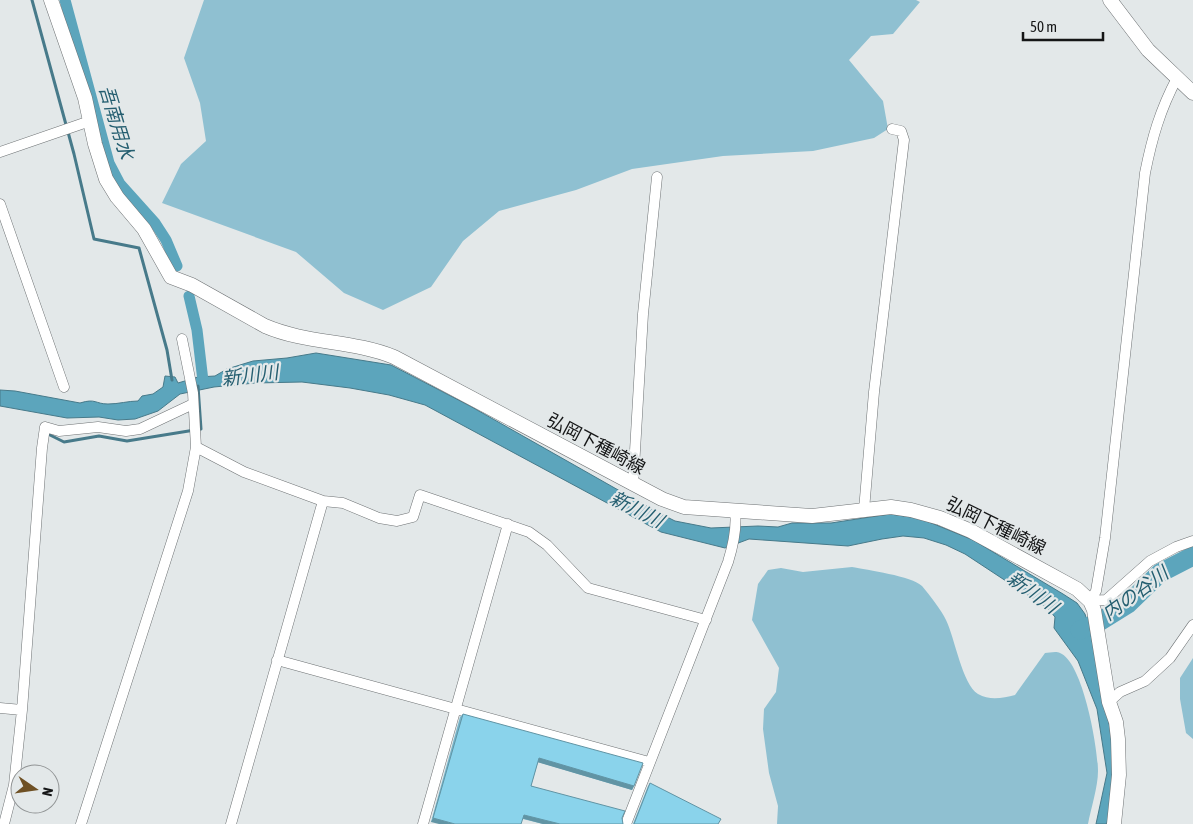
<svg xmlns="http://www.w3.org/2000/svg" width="1193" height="824" font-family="'Asap Condensed','Noto Sans JP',sans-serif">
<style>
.green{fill:#8fc0d1}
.water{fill:#5ca5bc;stroke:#477a8a}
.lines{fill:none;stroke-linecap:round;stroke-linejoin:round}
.stream{stroke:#477a8a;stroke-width:3}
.canal{stroke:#5ca5bc;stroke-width:11}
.river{stroke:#5ca5bc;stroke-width:19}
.street-casing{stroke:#6e7274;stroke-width:11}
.secondary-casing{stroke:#6e7274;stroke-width:15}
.street{stroke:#fff;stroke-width:10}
.secondary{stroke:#fff;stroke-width:14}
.wall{fill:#77b5ca}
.shaded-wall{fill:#6194a4}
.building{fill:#8ad3eb;stroke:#6194a4}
.labels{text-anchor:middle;stroke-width:4.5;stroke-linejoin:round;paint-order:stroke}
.street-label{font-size:18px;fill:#151617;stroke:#e3e8e9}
.water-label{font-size:19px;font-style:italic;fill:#245e70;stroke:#e3e8e9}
</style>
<rect width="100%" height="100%" fill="#e3e8e9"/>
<path class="green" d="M204 0H916L920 2 893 34 871 36 849 60 883 101 888 129 874 138 813 151 723 156 632 169 576 190 499 211 463 241 431 287 383 310 344 293 296 252 162 203 181 164 206 141 200 103 184 58Z
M852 567C867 570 912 576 922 586 929 594 942 611 946 620 955 638 962 684 978 694 990 701 1003 698 1015 695L1045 653C1049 653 1056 651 1060 653 1083 662 1098 748 1098 771 1098 787 1091 808 1088 824H777L778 806 769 773 763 729 764 709 776 692 779 668 752 620 758 584 768 570 781 568 803 572Z
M1193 658V739L1186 733 1180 699V678Z"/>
<path class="water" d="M316 353 391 365 470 406 657 512 675 521 711 528 758 526 778 527 792 523H831L890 514 919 518 973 540 1063 594 1077 603 1085 614 1091 635 1114 747 1115 774 1107 824H1096L1107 773 1097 709 1078 661 1054 628 1055 617 1047 608 965 554 946 545 924 538 903 536 882 539 848 546 749 539 725 548 661 532 425 405 389 395 350 388 302 382 255 383 214 387 180 394 158 411 135 419 118 420 99 417 67 418 0 406V390L15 391 80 403C96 398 95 404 108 404 119 404 128 401 138 401L142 396 153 394 163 387 165 376 175 377 178 383 198 377 215 376 227 369 253 361 287 358Z"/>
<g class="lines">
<path class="stream" d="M32 0 74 154 94 239 139 248 167 350 172 380
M50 435 64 442 99 436 127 441 201 429 198 386"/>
<path class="canal" d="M65 0 109 163 120 184 155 223 166 240 177 266
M189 296 197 330 203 381"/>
<path class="river" d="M1080 630 1099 622 1128 604 1160 573 1193 556"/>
<defs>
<path id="street" d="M0 152 90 121
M0 204 64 387
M196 447 244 472 323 501 343 503 379 518 397 521 413 517 420 495 529 532 547 545 588 588 706 620
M633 485 643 314 657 177
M864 510 874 392 904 140 901 131 892 129
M1090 601 1096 591 1105 538 1145 173C1152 138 1160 110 1177 78
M1090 601 1106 600 1150 561 1176 547 1193 541
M277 660 649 762
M1109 702 1120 692 1145 681 1170 658 1193 625
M0 708 22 710
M4 824 14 785 22 710 42 448 45 427 59 431 98 427 126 431 140 429 193 404
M81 824 188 491 196 447 193 393 182 339
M231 824 323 501
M423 824 508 524
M626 824 728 562C733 546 737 527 735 511"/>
<path id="secondary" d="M51 0 85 98 95 144 106 179 117 197 144 229 171 277 192 285 265 326C307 344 352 340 394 357L662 499 684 507 812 516 891 507 911 510 940 518 971 531 1077 589 1090 601 1094 610 1109 702 1116 722 1118 739 1119 775 1114 824
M1110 0 1148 50 1193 93"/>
</defs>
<use href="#street" class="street-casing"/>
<use href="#secondary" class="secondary-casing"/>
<use href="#street" class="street"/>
<use href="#secondary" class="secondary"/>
</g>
<path class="wall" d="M463 714 634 786 632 790 538 762 531 786 622 818 623 824H543L523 819 431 822 460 717Z
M650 783 718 824H633L648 786Z"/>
<path class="shaded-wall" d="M539 758 634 786 632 790 537 762Z
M524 815 560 824H543L521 818Z
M433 818 455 824H439L431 822Z"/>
<path class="building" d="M463 714 643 763 634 786 539 758 531 786 625 811 622 818 623 824H560L524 815 521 824H455L433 818Z
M650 783 721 819 718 824H634Z"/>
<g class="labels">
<g class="street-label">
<text transform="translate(596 444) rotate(28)" y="6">弘岡下種崎線</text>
<text transform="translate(996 526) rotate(26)" y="6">弘岡下種崎線</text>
</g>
<g class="water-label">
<text transform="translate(117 122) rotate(73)" y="7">吾南用水</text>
<text transform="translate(250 375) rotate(-7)" y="7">新川川</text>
<text transform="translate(637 509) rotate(27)" y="7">新川川</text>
<text transform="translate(1033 592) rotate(36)" y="7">新川川</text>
<text transform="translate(1135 593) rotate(-36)" y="7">内の谷川</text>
</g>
</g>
<g transform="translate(35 789) rotate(103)"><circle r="24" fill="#e3e8e9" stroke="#919495"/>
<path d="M0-4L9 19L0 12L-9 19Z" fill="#6e5024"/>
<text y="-8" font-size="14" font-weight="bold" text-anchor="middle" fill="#151617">N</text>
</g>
<path d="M1023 32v8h80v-8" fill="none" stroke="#151617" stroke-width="2.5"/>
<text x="1030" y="32" font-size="15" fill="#151617" stroke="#e3e8e9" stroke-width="4" paint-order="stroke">50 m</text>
</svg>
